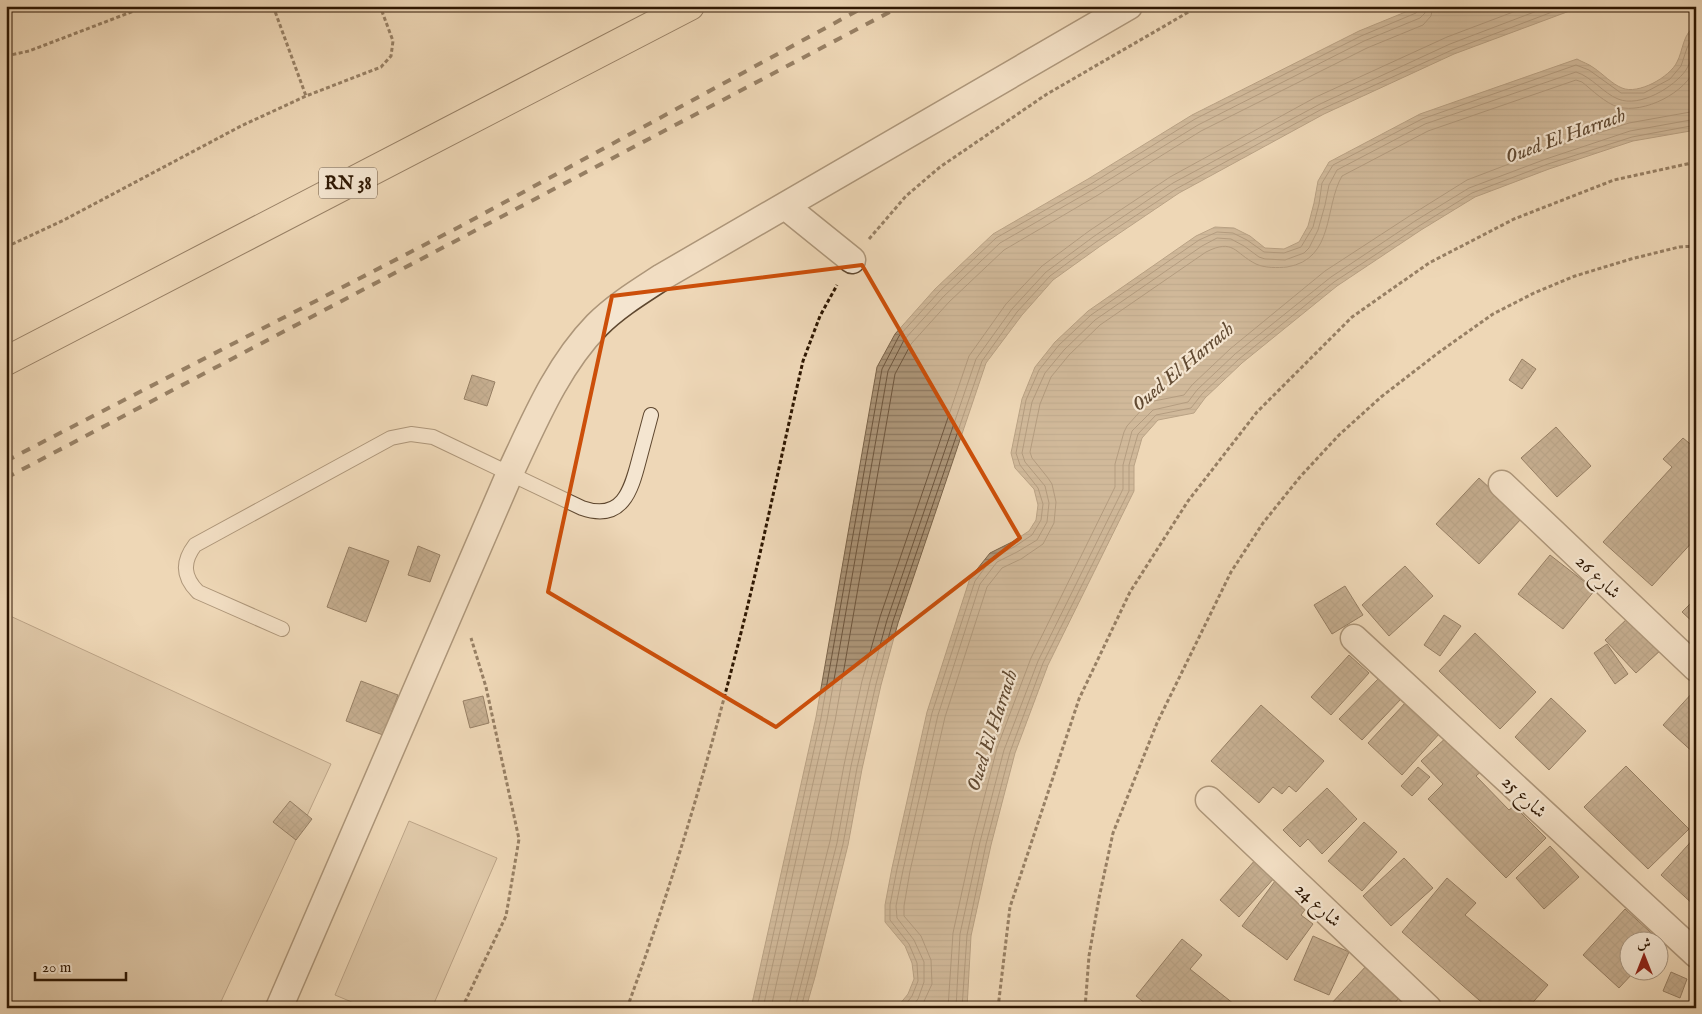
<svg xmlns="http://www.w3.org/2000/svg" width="1702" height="1014" font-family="'IM FELL English',Amiri,serif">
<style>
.green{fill:#cdb698;stroke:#7e664d}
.water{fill:url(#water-rules);stroke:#7a6349}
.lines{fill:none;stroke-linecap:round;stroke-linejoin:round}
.shore{stroke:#6e563e;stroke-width:1}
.building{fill:url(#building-cross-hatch);stroke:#2e1702}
.lane-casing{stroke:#5e472f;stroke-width:16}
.street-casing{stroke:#5e472f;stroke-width:29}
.primary-casing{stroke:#2e1702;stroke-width:30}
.path{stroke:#2e1702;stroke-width:3;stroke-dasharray:4 2.5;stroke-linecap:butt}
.lane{stroke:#f4e5d0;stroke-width:14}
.street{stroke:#f4e5d0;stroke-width:26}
.primary{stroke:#eed7b7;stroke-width:28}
.rail{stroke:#2e1702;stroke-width:4;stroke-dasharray:9 9;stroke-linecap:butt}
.marked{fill:none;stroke:#cc4f0a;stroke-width:4;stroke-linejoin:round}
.labels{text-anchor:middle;stroke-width:4.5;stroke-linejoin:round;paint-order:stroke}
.shield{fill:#f4e5d0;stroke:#695540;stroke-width:1}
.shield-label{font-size:18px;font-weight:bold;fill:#2e1702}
.street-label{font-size:19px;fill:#2e1702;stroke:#f4e5d0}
.water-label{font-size:20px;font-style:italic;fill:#614a32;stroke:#f4e5d0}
</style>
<defs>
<pattern id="water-rules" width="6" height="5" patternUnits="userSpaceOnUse" patternTransform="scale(1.25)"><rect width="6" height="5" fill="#ad9679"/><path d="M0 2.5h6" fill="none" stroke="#8d7961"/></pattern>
<pattern id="building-cross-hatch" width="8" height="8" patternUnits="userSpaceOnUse" patternTransform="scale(1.25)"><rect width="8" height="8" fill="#927b60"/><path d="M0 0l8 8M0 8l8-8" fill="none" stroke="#78644d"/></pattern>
</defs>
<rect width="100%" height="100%" fill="#eed7b7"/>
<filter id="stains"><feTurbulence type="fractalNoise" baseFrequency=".004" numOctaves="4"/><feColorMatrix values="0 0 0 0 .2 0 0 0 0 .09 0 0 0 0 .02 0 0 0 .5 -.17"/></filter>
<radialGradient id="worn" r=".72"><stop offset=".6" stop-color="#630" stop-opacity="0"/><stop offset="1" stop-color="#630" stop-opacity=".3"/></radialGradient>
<path class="green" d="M8 615 331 764 218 1008H6V619Z
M409 821 497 858 432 1008H366L335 995Z"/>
<path class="water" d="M1420 6H1583L1454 54 1324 114 1179 193 1099 247 1053 280 1022 315 986 363 898 623 881 685 862 769 848 845 815 977 806 1008H751L816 717 877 367 895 334 935 289 993 234 1088 179 1192 115 1359 31Z
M1696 26V130L1633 141 1549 169 1475 197 1421 230 1337 286 1242 363 1205 398 1194 413 1158 420 1142 438 1134 466V491L1048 665 1015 753 991 845 971 936 967 1008H892L899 1005 908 994 914 979 912 963 905 946 885 922V905L892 868 927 712 970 578 990 553 1012 542 1029 531 1036 520 1038 505 1034 489 1015 468 1011 453 1022 399 1035 367 1055 342 1088 311 1196 236 1215 227 1234 228 1250 236 1265 248 1284 249 1299 242 1308 226 1314 203 1318 181 1329 162 1420 114 1577 59C1582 62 1589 64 1594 68 1603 74 1612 84 1622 88 1638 95 1670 77 1677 62 1683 51 1683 32 1696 26Z"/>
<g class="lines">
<path class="shore" d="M757 1008 821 718 882 369 899 336 939 292 996 238 1091 184 1195 119 1361 36 1416 13 1419 10V6
M763 1008 827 720 888 371 904 340 943 297 1000 243 1094 189 1198 125 1364 41 1420 18 1425 13 1426 6
M771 1008 835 721 895 374 911 344 949 302 1004 250 1098 195 1201 131 1367 48 1423 25 1431 16 1433 6
M788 1008 830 841 844 765 862 681 880 617 969 356 1006 304 1042 266 1089 231 1170 177 1316 97 1447 37 1529 6
M795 1008 837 843 851 766 870 682 887 620 976 359 1012 309 1046 272 1093 237 1173 183 1320 104 1450 44 1550 6
M801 1008 843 844 857 768 876 684 893 621 982 361 1017 312 1050 276 1096 242 1176 189 1322 109 1452 50 1568 6
M903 1008 912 996 918 981 917 963 909 944 890 920V905L897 869 932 713 975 581 993 557 1014 547 1032 535 1041 520 1043 504 1038 488 1020 465 1016 453 1026 400 1039 370 1059 345 1091 315 1199 240 1217 232 1233 233 1247 240 1264 252 1284 253 1301 247 1313 227 1319 204 1322 183 1333 165 1422 119 1576 65 1589 70 1621 93H1644L1670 79 1681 66 1687 48 1696 31
M911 1008 918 999 924 982V962L914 940 897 918 896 906 903 870 938 715 980 584 997 562 1017 552 1037 540 1047 522 1049 503 1045 486 1025 462 1022 453 1032 402 1045 373 1064 350 1095 320 1202 246 1217 238 1231 239 1244 246 1259 257 1265 259 1285 260 1304 253 1309 248 1318 230 1325 205 1329 185 1337 170 1425 124 1576 72C1592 77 1603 93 1618 99 1640 108 1674 87 1686 70 1691 63 1692 53 1696 45
M921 1008 932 984 931 960 921 936 904 916V906L910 871 945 717 987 587 1002 568 1021 559 1043 544 1054 523 1056 502 1052 484 1048 478 1032 458 1030 452 1040 404 1051 377 1069 355 1100 325 1206 252C1234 238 1234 253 1256 264 1264 268 1278 268 1287 267 1335 259 1324 207 1342 176L1428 131 1576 80 1582 82C1592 90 1605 103 1618 107 1644 114 1686 93 1696 67
M948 1008 953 933 973 841 997 748 1031 658 1115 487V464L1124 432 1127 426 1145 406 1154 401 1184 395 1192 385 1230 349 1325 271 1411 215 1467 180 1543 151 1629 123 1696 111
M956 1008 960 934 980 842 1004 750 1038 661 1123 489V465L1132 431 1153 410 1188 402 1197 390 1235 354 1331 277 1415 221 1469 188 1546 159 1630 131 1696 119
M962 1008 967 935 986 844 1010 752 1043 663 1129 491V465L1138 434 1156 415 1191 408 1202 394 1239 359 1334 282 1419 226 1472 193 1548 164 1632 137 1696 125"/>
</g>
<path class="building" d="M1522 359 1536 369 1522 389 1509 380Z
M472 375 495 382 487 406 464 399Z
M1556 427 1591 466 1557 497 1521 458Z
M1683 438 1695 448 1696 447V538L1652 586 1603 542 1672 467 1663 459Z
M1479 478 1522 518 1479 564 1436 524Z
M418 546 440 555 430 582 408 575Z
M349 547 389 561 366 622 327 607Z
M1550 555 1595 590 1563 629 1518 594Z
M1405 566 1433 596 1389 636 1362 605Z
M1345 586 1363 615 1332 634 1314 605Z
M1696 598V625L1682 612Z
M1444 615 1461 626 1440 656 1424 645Z
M1631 615 1662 649 1636 673 1605 640Z
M1475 633 1536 692 1500 729 1439 671Z
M1607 644 1628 674 1615 684 1594 653Z
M1349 655 1369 673 1331 715 1311 697Z
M1380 677 1402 698 1362 740 1339 719Z
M361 681 398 695 383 735 346 721Z
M1693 692 1696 694V755L1663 725Z
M483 696 489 723 470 728 463 701Z
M1551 698 1586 731 1549 770 1515 737Z
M1406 702 1440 733 1402 775 1368 743Z
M1261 705 1324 761 1296 792 1289 786 1282 794 1273 787 1259 803 1211 761Z
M1450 734 1485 768 1476 776 1509 810 1514 806 1546 838 1506 878 1428 799 1443 784 1421 761Z
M1626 766 1689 829 1648 869 1584 807Z
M1418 767 1430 777 1412 796 1401 786Z
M1327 788 1357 819 1322 854 1308 839 1300 847 1283 830Z
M290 801 312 819 296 840 273 822Z
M1364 822 1397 852 1362 891 1328 861Z
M1696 836V907L1661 875Z
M1550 846 1579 877 1544 909 1516 878Z
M1404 858 1433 888 1391 926 1363 896Z
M1256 859 1276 876 1239 917 1220 900Z
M1447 878 1476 903 1465 915 1548 985 1528 1008H1488L1402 932Z
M1275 881 1308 906 1301 915 1313 924 1287 960 1242 926Z
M1625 909 1661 942 1660 944V942H1630V972H1634L1619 988 1583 955Z
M1313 936 1349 952 1329 995 1294 980Z
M1182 939 1202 955 1190 969 1239 1008H1165L1159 1003 1156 1008H1151L1136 996Z
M1368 964 1402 995 1390 1008H1332L1330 1005Z
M1671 972 1687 979 1680 998 1663 991Z"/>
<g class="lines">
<defs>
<path id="lane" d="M282 629 198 592C183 577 182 562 195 545L391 438 411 434 433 437 582 508C622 522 631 491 639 460 643 445 647 430 651 415"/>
<path id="street" d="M785 206 852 260
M1502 484 1696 668
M1354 638 1696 954
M1209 800 1428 1008
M279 1008 510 473C534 422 557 366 597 325 616 306 639 292 662 277L1129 6"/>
<path id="primary" d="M6 361 690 6"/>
</defs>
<use href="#lane" class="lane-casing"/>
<use href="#street" class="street-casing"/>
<use href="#primary" class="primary-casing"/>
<path class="path" d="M273 6 306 96
M6 56 29 51 147 6
M869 239 906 196 940 167 1047 94 1199 6
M6 247 64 220 241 126 306 96 381 67 391 56 393 41 380 6
M462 1008 506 916 519 839 486 687 471 638
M627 1008C669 894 704 777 734 660 760 561 780 460 803 361L820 316 837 285
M998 1008 1010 907 1079 699 1130 592 1188 501 1257 412 1352 317 1429 263 1514 219 1614 180 1696 162
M1085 1008 1089 956 1099 898 1113 833 1157 723 1231 572 1263 523 1300 477 1339 435 1381 397 1438 353 1493 314 1534 293 1575 276 1631 259 1679 247 1696 246"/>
<use href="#lane" class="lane"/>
<use href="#street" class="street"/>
<use href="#primary" class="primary"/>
<path class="rail" d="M6 461 459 227 866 6
M6 478 901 6"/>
</g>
<path d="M0 0H1702V1014H0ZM862 265 1020 538 776 727 548 592 612 296Z" fill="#eed7b7" fill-opacity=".55" fill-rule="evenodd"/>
<path class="marked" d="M862 265 1020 538 776 727 548 592 612 296Z"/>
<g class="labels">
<rect class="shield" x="319" y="167.5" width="58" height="31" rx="4"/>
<g class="shield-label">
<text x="348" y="189">RN 38</text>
</g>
<g class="street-label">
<text transform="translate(1599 576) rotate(44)" y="7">شارع 26</text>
<text transform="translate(1525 796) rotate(43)" y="7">شارع 25</text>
<text transform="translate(1319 904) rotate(43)" y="7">شارع 24</text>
</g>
<g class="water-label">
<text transform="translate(1565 135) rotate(-20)" y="7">Oued El Harrach</text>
<text transform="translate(1182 366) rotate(-40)" y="7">Oued El Harrach</text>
<text transform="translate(991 730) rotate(-72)" y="7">Oued El Harrach</text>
</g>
</g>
<rect width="1702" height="1014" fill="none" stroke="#eed7b7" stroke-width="25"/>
<rect x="8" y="8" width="1687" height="999" fill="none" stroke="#2e1702" stroke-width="2.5"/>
<rect x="12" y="12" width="1677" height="989" fill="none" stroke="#2e1702"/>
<g transform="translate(1644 956)"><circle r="24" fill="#f4e5d0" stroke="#a5937e"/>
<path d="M0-4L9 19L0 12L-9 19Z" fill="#8f2418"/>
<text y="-8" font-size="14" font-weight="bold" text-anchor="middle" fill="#2e1702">ش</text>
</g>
<path d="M35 972v8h91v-8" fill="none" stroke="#2e1702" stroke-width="2.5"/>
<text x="42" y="972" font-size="15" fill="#2e1702" stroke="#f4e5d0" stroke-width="4" paint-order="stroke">20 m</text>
<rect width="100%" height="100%" filter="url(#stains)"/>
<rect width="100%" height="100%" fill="url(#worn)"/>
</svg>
